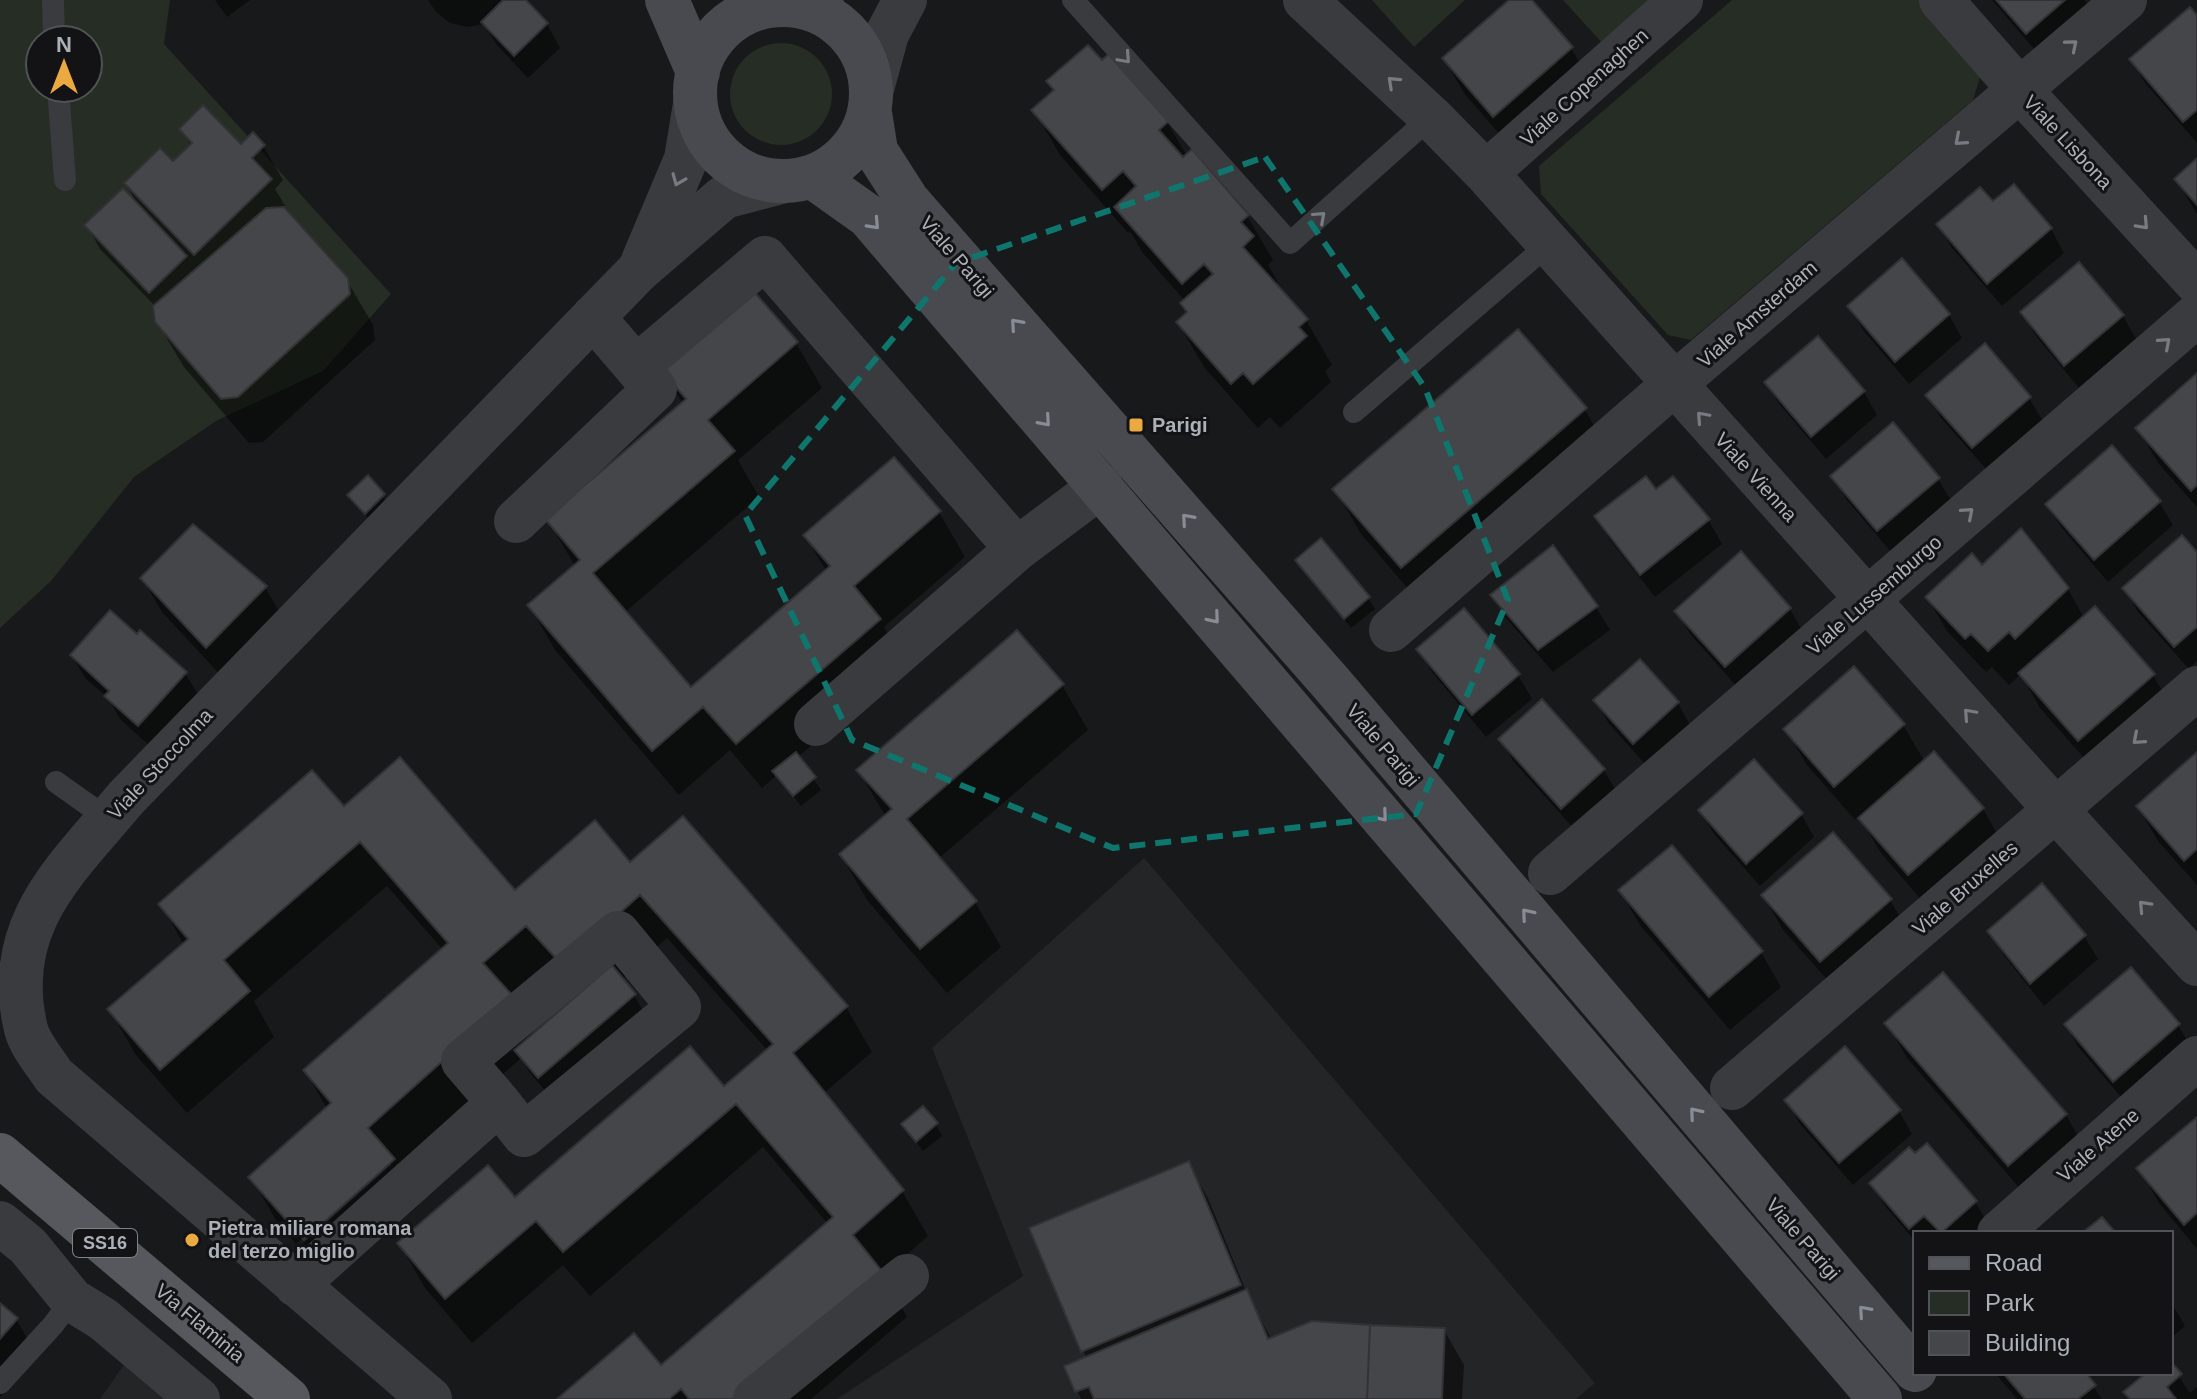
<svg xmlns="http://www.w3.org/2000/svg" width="2197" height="1399" font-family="Helvetica,sans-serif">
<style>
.built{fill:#242527}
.green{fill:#252d25;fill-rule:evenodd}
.shadow{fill:#0007;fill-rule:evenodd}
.building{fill:#45464a;stroke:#333336;stroke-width:2}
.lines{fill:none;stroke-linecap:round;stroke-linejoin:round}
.service{stroke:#3a3b3f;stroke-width:22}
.minor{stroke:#3a3b3f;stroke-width:44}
.secondary{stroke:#484a4f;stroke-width:44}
.primary{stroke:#56585e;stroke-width:44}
.oneway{stroke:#787b82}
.oneway2{stroke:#888c94}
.marked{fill:none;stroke:#0f766e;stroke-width:6;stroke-dasharray:16 10;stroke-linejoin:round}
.poi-dot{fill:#eaa941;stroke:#131315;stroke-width:3}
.labels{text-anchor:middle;stroke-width:6;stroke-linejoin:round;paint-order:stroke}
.shield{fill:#131315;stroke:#7d8188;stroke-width:2}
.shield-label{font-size:18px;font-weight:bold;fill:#abb0b9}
.street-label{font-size:20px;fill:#abb0b9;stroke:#131315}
.poi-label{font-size:20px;font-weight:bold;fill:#abb0b9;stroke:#131315;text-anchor:start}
</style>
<rect width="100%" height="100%" fill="#18191a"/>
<path class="built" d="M1144 858 1595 1383 1576 1399H837L1023 1276 932 1048Z
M126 1362 171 1399H100Z"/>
<path class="green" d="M0 0H170L164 44 391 294 323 371 216 421 134 477 51 581 0 628ZM40 40H88V88H40Z
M1372 0H1465L1414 47Z
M1563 0H1654L1603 44Z
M1732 0H1921L1982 71 1973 100 1691 340 1668 335 1541 194 1539 166Z
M730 94a51 51 0 1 1 102 0a51 51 0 1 1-102 0Z"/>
<path class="shadow" d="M215 0H250L227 17Z
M428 0H523L547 24 560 48 528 78 497 45 484 24 468 27 450 23 436 12Z
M1512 0H1530L1571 48 1591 82 1514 151 1464 93 1444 59Z
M1992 0H2085L2091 12 2040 56Z
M2197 18V143L2145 83 2132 60Z
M1049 82 1167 122 1187 156 1247 216 1273 260 1268 265 1278 282 1275 285 1306 320 1332 365 1325 371 1331 382 1280 428 1270 417 1258 428 1204 367 1178 323 1188 314 1185 301 1142 252 1130 231 1128 233 1060 155 1034 110 1055 92Z
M182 129 241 147 263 146 283 180 275 189 290 214 346 279 373 325 375 340 263 442 249 443 184 367 157 322 155 306 100 249 87 225 139 207 126 184 173 164 191 146Z
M2197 160V214L2176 179Z
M2013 187 2051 229 2064 253 2002 306 1952 248 1939 225 1993 204Z
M2079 265 2123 316 2136 339 2079 388 2036 336 2022 313Z
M1849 306 1949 315 1962 338 1909 384 1863 330Z
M1518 332 1585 410 1611 454 1428 612 1361 534 1335 489Z
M796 343 822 388 738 460 759 497 624 613 691 689 827 572 805 536 939 512 965 557 884 627 905 665 798 757 821 790 801 806 777 775 762 788 730 750 679 795 555 650 529 605 575 566 548 520 683 404 660 365Z
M2197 375V507L2158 463 2138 428Z
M1766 382 1864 392 1877 415 1826 459 1780 405Z
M1928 395 2029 398 2043 421 1987 470 1941 418Z
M1833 476 1938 479 1952 502 1892 553 1846 499Z
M368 478 390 506 372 523 350 496Z
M1673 478 1709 521 1722 544 1655 597 1610 540 1597 517 1656 492Z
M2159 502 2173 525 2108 582 2061 527 2047 504Z
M2197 555V661L2189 669 2138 612 2125 588Z
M1297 560 1368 598 1375 609 1351 628Z
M142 578 265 587 285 622 226 681 162 612Z
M2068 589 2084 618 2153 675 2173 710 2099 775 2040 708 2021 674 2009 685 1992 667 1986 672 1947 631 1927 597Z
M1492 595 1596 607 1610 630 1553 672 1506 618Z
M1790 609 1803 632 1739 689 1690 634 1677 611Z
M137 637 185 673 199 696 152 748 120 719 109 699 86 679 72 656Z
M1419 649 1518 675 1532 699 1486 737 1432 672Z
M1639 661 1678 703 1691 727 1647 766 1609 724 1596 701Z
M1062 685 1088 730 938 859 975 902 1001 947 947 993 867 900 841 855 886 817 858 770Z
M1903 725 1925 762 1934 754 1983 809 2003 844 1929 909 1881 853 1859 816 1855 820 1806 764 1786 729Z
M1500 739 1604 770 1617 793 1576 831 1514 762Z
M2197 754V885L2158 841 2138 807Z
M344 809 515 893 630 864 846 1007 872 1052 823 1094 902 1191 928 1236 883 1276 907 1317 811 1399H560L661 1368 828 1224 763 1147 590 1296 563 1265 472 1343 425 1288 399 1243 514 1199 724 1088 768 1051 667 938 621 980 634 995 647 1018 553 1100 530 1073 521 1058 398 1168 419 1205 331 1283 299 1247 391 1165V1160L296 1244 277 1222 251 1177 327 1109 305 1070 443 950 387 886 254 1001 274 1037 187 1113 135 1054 110 1009 184 945 161 904ZM553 969 578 997 533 1035 515 1003Z
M1700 810 1801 814 1814 837 1760 886 1714 834Z
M1620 891 1761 952 1781 987 1730 1030 1640 925Z
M1763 895 1890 900 1910 934 1841 995 1783 930Z
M1990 931 2084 936 2098 959 2044 1006 2003 954Z
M1943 975 2066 1115 2086 1150 2029 1199 1907 1058 1887 1023Z
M2066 1025H2178L2192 1049 2127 1104 2079 1048Z
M1787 1100 1899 1111 1912 1134 1853 1185 1800 1124Z
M2197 1120V1249L2159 1203 2139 1168Z
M904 1125H936L942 1136 923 1151Z
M1188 1164 1208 1198 1248 1296 1272 1340 1444 1330 1464 1365 1462 1399H1081L1066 1367 1087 1358 1083 1351Z
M1872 1183 1975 1202 1989 1225 1980 1233H1915V1241L1885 1206Z
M2171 1302 2185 1326 2171 1338Z
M0 1305 16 1319 36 1354 0 1397Z
M2171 1365 2190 1393 2197 1387V1399H2130L2126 1392 2149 1373H2171Z
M1995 1373H2083L2102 1399H2017Z"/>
<path class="building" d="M503 0H526L548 23 514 56 481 22Z
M1509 0H1532L1573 47 1493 117 1442 58Z
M1996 0H2065L2026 34Z
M2190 7 2197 15V110L2183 122 2129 59Z
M1088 45 1102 60 1110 53 1169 121 1159 130 1183 157 1192 149 1249 215 1241 222 1254 236 1243 247 1308 319 1299 327 1307 336 1253 384 1243 373 1231 384 1176 322 1187 312 1180 303 1213 274 1204 264 1182 284 1114 207 1136 186 1123 171 1102 190 1031 110 1054 90 1046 81Z
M203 105 241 144 253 132 265 145 252 158 272 179 194 255 124 183 160 148 173 161 192 143 179 129Z
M2197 158V205L2174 179Z
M2014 184 2052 228 1987 284 1936 224 1980 187 1993 201Z
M123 188 187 256 149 293 84 225Z
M284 207 348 278 350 294 238 397 221 399 155 322 153 306 266 208Z
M1902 258 1950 314 1895 362 1847 306Z
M2079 262 2124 315 2064 366 2020 312Z
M749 286 798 342 708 420 735 451 593 573 691 687 830 566 803 535 894 457 941 511 854 586 881 619 736 744 703 707 652 751 527 605 580 560 545 519 686 399 657 365Z
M1518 329 1587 408 1401 568 1332 489Z
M1818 336 1865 391 1811 437 1764 382Z
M1985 343 2031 397 1972 448 1925 395Z
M2197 373V485L2191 491 2135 428Z
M1893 422 1940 478 1877 531 1830 476Z
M2112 445 2161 501 2094 560 2045 504Z
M368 475 385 494 365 514 347 495Z
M1646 476 1656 489 1673 476 1710 519 1640 575 1594 516Z
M193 524 267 586 206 648 140 578Z
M2021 528 2069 588 2015 639 2009 632 1988 651 1971 634 1965 639 1925 597 1972 553 1982 565Z
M2182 535 2197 552V627L2174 647 2122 588Z
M1321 538 1370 597 1344 619 1295 560Z
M1553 545 1598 606 1538 650 1490 595Z
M1741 551 1791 608 1725 667 1674 611Z
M2095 606 2155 674 2078 741 2018 673Z
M1464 608 1520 674 1472 715 1416 649Z
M110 610 137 634 140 630 187 672 138 726 104 696 109 691 70 655Z
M1017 630 1064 684 907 819 977 901 920 949 839 854 892 809 856 770Z
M1640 659 1679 702 1633 744 1593 700Z
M1854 666 1905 724 1834 787 1783 729Z
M1542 699 1605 769 1561 809 1498 739Z
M1934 751 1984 808 1908 875 1858 818Z
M796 752 816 777 793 796 772 771Z
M2197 752V849L2184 861 2136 806Z
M400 757 515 890 595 820 630 862 683 816 848 1006 793 1053 904 1190 853 1235 882 1271 733 1399H689L681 1389 669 1399H557L634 1333 661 1365 833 1217 736 1104 563 1252 536 1221 445 1299 397 1243 488 1165 515 1197 690 1046 724 1086 773 1044 640 895 562 965 526 926 483 963 514 997 368 1128 395 1159 304 1240 248 1177 331 1103 303 1070 448 943 360 842 224 960 250 991 160 1070 107 1009 188 939 158 904 312 770 344 806Z
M1754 759 1803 813 1746 864 1698 810Z
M1833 832 1892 899 1820 962 1761 895Z
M1672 845 1763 951 1709 997 1618 890Z
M2042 883 2086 935 2030 984 1987 931Z
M612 965 636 994 538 1078 514 1050Z
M2131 967 2180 1024 2113 1082 2064 1024Z
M1943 972 2067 1114 2008 1166 1884 1023Z
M1845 1046 1901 1110 1839 1163 1784 1100Z
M923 1106 938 1123 916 1142 901 1124Z
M2197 1117V1213L2184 1225 2136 1168Z
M1927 1143 1977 1201 1941 1233 1924 1216 1909 1229 1869 1183 1909 1147 1915 1153Z
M1189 1161 1241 1285 1081 1352 1029 1228Z
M2102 1217 2116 1233H2082Z
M1247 1289 1268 1339 1312 1321 1370 1325 1367 1399H1094L1089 1387 1075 1392 1064 1366Z
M0 1303 18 1318 0 1339Z
M1370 1325 1445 1328 1442 1399H1367Z
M2171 1362 2182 1374 2167 1387 2176 1399H2130L2123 1392 2146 1373H2171Z
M2003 1373H2086L2096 1385 2078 1399H2025Z"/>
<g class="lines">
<path class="service" d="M53 0 54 40
M1073 0 1290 243 1431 117
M58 88 65 180
M1354 412 1549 244
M56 782 108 819
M0 1383 53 1325 72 1300"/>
<path class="minor" d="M1305 0 1431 117 1486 173 2056 810 2197 964
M1941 0 2019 89 2197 283
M799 6 822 0
M872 89 887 34 905 0
M1486 173 1681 0
M643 261 686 159 695 104
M593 317 636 367 765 258 1017 549 1101 486
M516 521 655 389 636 367
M1391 630 1673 385 2125 0
M816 724 1017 549
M1550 873 2197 315
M1732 1088 2197 688
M0 1223 28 1246 72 1300 103 1319 198 1399
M1999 1233 2197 1058
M296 1285 499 1103 463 1061 618 933 679 1007 524 1135 499 1103
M430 1399 54 1076C45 1062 30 1045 26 1029 1 925 66 870 126 798L639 270 724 197 781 182
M755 1399 907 1276"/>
<path class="secondary" d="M667 0 698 72
M695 93a88 88 0 1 1 176 0a88 88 0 1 1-176 0Z
M870 113 876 151 908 201 1331 683 1915 1370
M813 177 868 216 1880 1399"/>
<path class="primary" d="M0 1155 288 1399"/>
</g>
<defs><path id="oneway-chevron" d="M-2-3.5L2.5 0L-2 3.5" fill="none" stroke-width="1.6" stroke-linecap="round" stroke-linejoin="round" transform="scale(2)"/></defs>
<g class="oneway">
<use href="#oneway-chevron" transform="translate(2072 45) rotate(-40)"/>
<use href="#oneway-chevron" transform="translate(1125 58) rotate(48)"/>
<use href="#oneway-chevron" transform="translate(1393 82) rotate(-137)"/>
<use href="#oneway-chevron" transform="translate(1960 140) rotate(139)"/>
<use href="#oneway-chevron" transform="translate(678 180) rotate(112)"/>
<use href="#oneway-chevron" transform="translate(1320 217) rotate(-42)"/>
<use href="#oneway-chevron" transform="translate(2143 224) rotate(47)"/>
<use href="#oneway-chevron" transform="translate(2165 343) rotate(-41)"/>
<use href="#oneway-chevron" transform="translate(1702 417) rotate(-132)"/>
<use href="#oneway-chevron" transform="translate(1968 513) rotate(-41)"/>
<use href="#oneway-chevron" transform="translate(1969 714) rotate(-132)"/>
<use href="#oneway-chevron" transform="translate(2138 739) rotate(139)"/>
<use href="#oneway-chevron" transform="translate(2144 906) rotate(-133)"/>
</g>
<g class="oneway2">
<use href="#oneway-chevron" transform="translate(874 224) rotate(47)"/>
<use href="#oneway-chevron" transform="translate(1016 324) rotate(-131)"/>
<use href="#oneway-chevron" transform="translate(1045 421) rotate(49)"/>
<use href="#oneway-chevron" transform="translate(1187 519) rotate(-131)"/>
<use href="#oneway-chevron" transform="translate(1214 618) rotate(50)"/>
<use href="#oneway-chevron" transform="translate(1382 816) rotate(50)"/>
<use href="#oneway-chevron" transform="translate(1527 914) rotate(-130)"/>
<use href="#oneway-chevron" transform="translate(1695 1113) rotate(-130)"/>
<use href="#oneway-chevron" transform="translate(1864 1311) rotate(-131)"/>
</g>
<path class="marked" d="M1265 157 1425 388 1508 600 1416 814 1113 848 852 740 745 515 956 263Z"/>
<g class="poi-dot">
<rect x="1128" y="417" width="16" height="16" rx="4"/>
<circle cx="192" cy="1240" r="8"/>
</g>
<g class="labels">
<rect class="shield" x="73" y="1229" width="64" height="28" rx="6"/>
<g class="shield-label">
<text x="105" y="1249">SS16</text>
</g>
<g class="street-label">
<text transform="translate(1584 87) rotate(-42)" y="7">Viale Copenaghen</text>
<text transform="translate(2068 142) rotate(47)" y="7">Viale Lisbona</text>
<text transform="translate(957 257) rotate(49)" y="7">Viale Parigi</text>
<text transform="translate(1757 314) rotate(-41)" y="7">Viale Amsterdam</text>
<text transform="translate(1756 477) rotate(48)" y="7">Viale Vienna</text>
<text transform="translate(1874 595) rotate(-41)" y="7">Viale Lussemburgo</text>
<text transform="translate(1383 745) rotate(50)" y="7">Viale Parigi</text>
<text transform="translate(160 764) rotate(-47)" y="7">Viale Stoccolma</text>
<text transform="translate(1965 888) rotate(-41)" y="7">Viale Bruxelles</text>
<text transform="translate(2098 1145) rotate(-41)" y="7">Viale Atene</text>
<text transform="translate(1803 1239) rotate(49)" y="7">Viale Parigi</text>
<text transform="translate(200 1323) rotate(40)" y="7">Via Flaminia</text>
</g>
<g class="poi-label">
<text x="1152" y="432">Parigi</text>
<text x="208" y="1235">Pietra miliare romana<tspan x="208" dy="23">del terzo miglio</tspan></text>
</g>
</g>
<rect x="1913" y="1231" width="260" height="144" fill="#131315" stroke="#505257" stroke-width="2"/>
<rect x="1929" y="1257" width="40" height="12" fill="#56585e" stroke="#505257" stroke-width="2"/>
<text x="1985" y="1271" font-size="24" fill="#abb0b9">Road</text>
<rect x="1929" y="1291" width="40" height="24" fill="#252d25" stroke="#505257" stroke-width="2"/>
<text x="1985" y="1311" font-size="24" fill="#abb0b9">Park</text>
<rect x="1929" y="1331" width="40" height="24" fill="#45464a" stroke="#505257" stroke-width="2"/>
<text x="1985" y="1351" font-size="24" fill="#abb0b9">Building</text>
<g transform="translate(64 64)"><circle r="38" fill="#131315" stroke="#505257" stroke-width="2"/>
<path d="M0-6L14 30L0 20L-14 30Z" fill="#eaa941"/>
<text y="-12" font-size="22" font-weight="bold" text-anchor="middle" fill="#abb0b9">N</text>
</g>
</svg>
